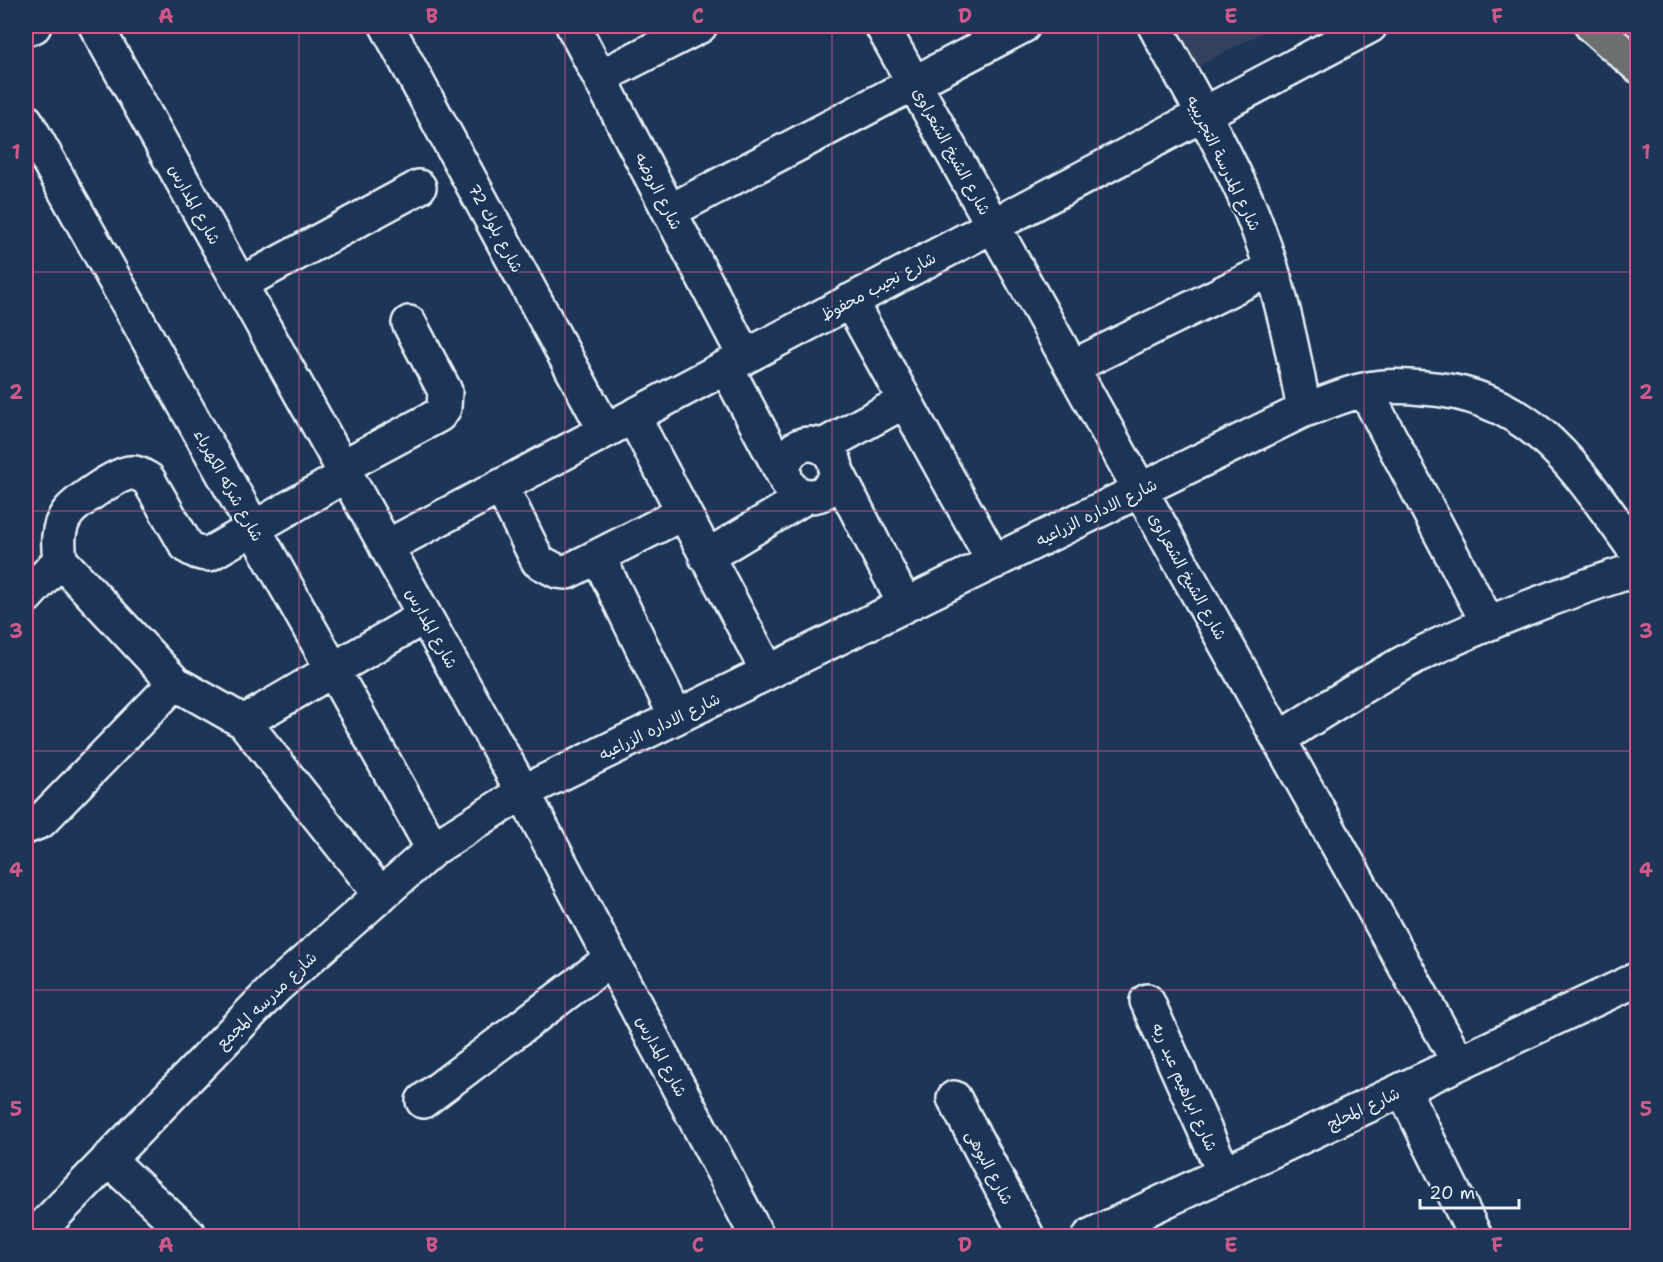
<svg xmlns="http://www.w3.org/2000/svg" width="1663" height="1262" font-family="'Shantell Sans','Playpen Sans Arabic',sans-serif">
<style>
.built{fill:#33425f}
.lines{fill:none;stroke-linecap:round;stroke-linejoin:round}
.minor-casing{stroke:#e8f1f8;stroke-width:38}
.major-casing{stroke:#e8f1f8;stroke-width:38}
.minor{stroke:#1d3557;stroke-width:33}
.major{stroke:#6b706d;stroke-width:33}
.grid{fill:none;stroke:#cd598a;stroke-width:1.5;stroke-opacity:0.55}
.labels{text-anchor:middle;stroke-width:4.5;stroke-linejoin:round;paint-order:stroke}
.street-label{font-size:16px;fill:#e8f1f8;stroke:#1d3557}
.neatline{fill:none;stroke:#cd598a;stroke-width:2}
.grid-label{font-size:20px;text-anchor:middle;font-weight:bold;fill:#cd598a}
</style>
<rect width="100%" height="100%" fill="#1d3557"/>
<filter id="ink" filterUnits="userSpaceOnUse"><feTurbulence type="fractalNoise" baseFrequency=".0167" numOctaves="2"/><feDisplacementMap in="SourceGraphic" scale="12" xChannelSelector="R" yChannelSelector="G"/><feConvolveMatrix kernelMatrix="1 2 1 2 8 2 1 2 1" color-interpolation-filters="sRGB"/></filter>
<g filter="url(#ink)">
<path class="built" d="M1176 26H1275L1197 67Z"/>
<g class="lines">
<defs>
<path id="minor" d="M96 26 523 792 757 1236
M387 26 605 430
M573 26 745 357
M882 26 1459 1063
M1155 26C1190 92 1232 159 1258 229 1280 288 1293 349 1304 410
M26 29 34 26
M600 77 700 26
M26 121 433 849
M670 211 1023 26
M240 284 419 187
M850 301 994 562
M726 367 784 476
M1072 367 1271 269
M1365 390 1488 623
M633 416 768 672
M784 470a26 26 0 1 1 52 0a26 26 0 1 1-52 0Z
M823 446 905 401
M342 467 439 415 444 408 445 391 409 323
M837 472 905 605
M346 475 209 554C199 554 193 551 186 545L148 479C142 476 137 472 130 473 117 474 74 503 67 514 57 528 58 544 60 560L175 683 244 722 381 895
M501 486 538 561 557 571 567 572 683 513
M386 547 1370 26
M598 556 676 717
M706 557 807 496
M26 597 60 560
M244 722 425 616
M1279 739C1324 710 1369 681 1416 656 1488 621 1562 593 1638 569
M26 827 41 821 175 683
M1147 1001 1224 1173
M1403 1089 1475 1236
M954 1098 1027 1236
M423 1101 611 959
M108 1159 190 1236
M34 1236 276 987 433 849 523 792 1304 410C1324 404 1344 394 1364 390 1384 385 1404 386 1424 388 1535 395 1578 472 1638 554
M1090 1236 1638 979"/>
<path id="major" d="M1592 26 1638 66"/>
</defs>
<use href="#minor" class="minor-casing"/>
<use href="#major" class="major-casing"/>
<use href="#minor" class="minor"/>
<use href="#major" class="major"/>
</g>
</g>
<path class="grid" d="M299 26V1236M565 26V1236M832 26V1236M1098 26V1236M1364 26V1236M26 272H1638M26 511H1638M26 751H1638M26 990H1638"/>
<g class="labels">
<g class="street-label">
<text transform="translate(952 151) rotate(61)" y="6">شارع الشيخ الشعراوى</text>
<text transform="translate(1224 163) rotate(64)" y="6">شارع المدرسة التجريبيه</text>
<text transform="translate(659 191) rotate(63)" y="6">شارع الروضه</text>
<text transform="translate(195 204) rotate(61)" y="6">شارع المدارس</text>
<text transform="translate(496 228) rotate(62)" y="6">شارع بلوك 72</text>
<text transform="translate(878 286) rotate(-28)" y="6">شارع نجيب محفوظ</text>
<text transform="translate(229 485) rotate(61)" y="6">شارع شركه الكهرباء</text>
<text transform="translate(1096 512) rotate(-26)" y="6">شارع الاداره الزراعيه</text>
<text transform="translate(1188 576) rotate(61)" y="6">شارع الشيخ الشعراوى</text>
<text transform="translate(432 628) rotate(61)" y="6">شارع المدارس</text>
<text transform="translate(659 726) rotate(-26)" y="6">شارع الاداره الزراعيه</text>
<text transform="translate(266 1000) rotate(-44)" y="6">شارع مدرسه المجمع</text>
<text transform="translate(662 1056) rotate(62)" y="6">شارع المدارس</text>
<text transform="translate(1185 1087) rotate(66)" y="6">شارع ابراهيم عبد ربه</text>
<text transform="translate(1363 1108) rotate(-25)" y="6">شارع المحلج</text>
<text transform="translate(990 1167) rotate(62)" y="6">شارع البوهى</text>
</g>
</g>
<rect width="1663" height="1262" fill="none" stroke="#1d3557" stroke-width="66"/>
<path d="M1420 1199v9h99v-9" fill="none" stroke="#e8f1f8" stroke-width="3"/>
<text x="1429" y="1199" font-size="18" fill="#e8f1f8" stroke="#1d3557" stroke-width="4.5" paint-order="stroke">20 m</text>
<rect x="33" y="33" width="1597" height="1196" class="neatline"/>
<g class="grid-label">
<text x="166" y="23">A</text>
<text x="432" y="23">B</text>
<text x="698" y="23">C</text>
<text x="965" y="23">D</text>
<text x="1231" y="23">E</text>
<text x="1497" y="23">F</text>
<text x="16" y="159">1</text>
<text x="1646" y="159">1</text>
<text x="16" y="399">2</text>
<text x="1646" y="399">2</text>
<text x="16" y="638">3</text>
<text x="1646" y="638">3</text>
<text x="16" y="877">4</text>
<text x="1646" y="877">4</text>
<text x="16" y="1116">5</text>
<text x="1646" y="1116">5</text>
<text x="166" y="1252">A</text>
<text x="432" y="1252">B</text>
<text x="698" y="1252">C</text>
<text x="965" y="1252">D</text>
<text x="1231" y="1252">E</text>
<text x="1497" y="1252">F</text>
</g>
</svg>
